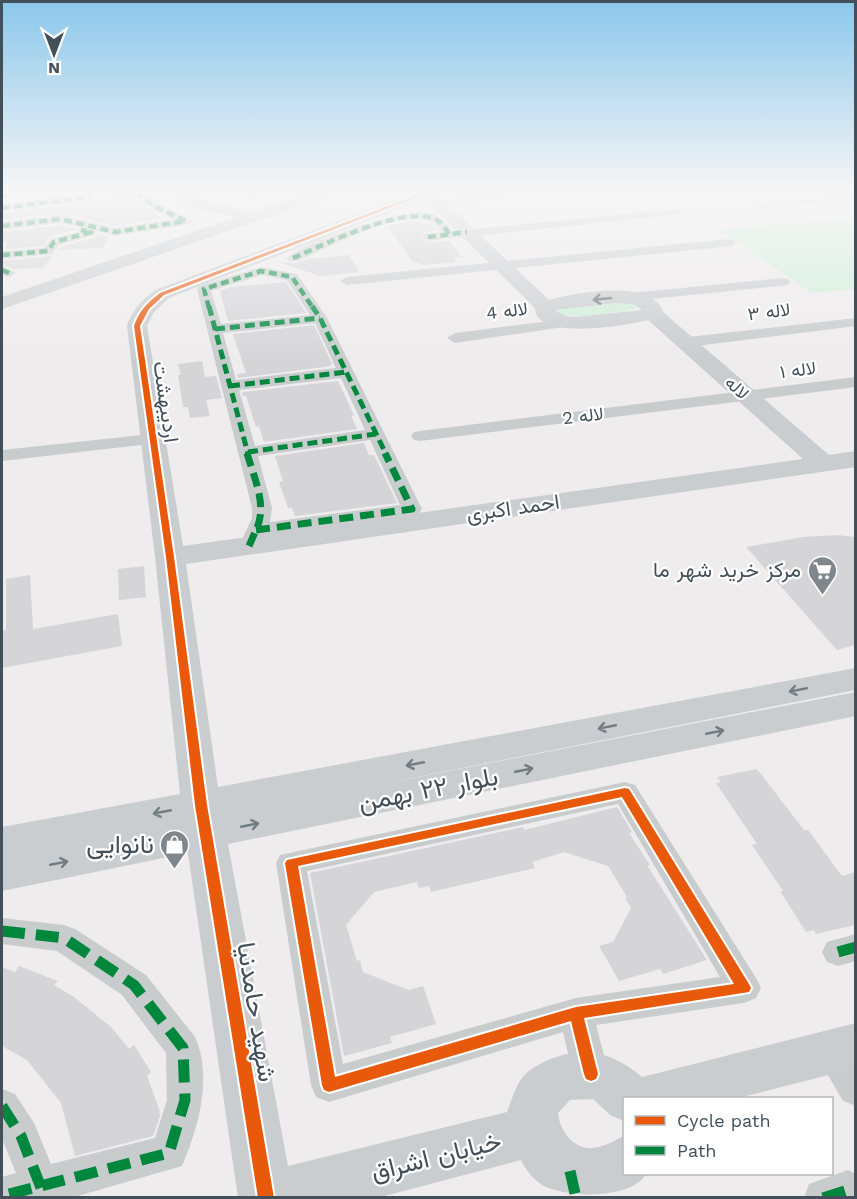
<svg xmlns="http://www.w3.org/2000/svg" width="857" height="1199" font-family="'Work Sans',Vazirmatn,sans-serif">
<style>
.green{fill:#cfeed9}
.building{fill:#d5d4d7}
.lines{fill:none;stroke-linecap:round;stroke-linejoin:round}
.street{fill:#c8cccd;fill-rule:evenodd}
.secondary{fill:#c9cdd0;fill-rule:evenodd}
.quiet-far3{stroke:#00873e;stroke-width:4.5;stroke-dasharray:8 4.5;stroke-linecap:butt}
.quiet-far2{stroke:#00873e;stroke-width:5;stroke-dasharray:10 5;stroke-linecap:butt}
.quiet-far1{stroke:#00873e;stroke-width:7;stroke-dasharray:14 7;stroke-linecap:butt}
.quiet{stroke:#00873e;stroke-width:11;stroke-dasharray:23 11;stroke-linecap:butt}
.cycleway-casing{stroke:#fff;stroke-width:4}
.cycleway{fill:#e8590c;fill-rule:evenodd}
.oneway{stroke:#727c83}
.labels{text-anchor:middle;stroke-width:4.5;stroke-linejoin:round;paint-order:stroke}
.far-street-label{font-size:18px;fill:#43505a;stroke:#fff}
.street-label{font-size:21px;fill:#43505a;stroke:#fff}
.poi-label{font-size:21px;fill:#43505a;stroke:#fff;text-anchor:end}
.near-street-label{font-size:26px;fill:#43505a;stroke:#fff}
.near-poi-label{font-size:26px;fill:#43505a;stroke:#fff;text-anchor:end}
</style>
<rect width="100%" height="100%" fill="#eeecec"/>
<path class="green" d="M845 219 855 224V289L811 293 720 229Z
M624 300 635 305V309C616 313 573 322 556 312L561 307Z"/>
<path class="building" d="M128 194 162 218 115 226 60 213 2 220V213L90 202 98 198Z
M408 221 430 224 437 230 424 232 421 239 428 243 449 241 462 257H453L457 262 424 265 412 261 387 226Z
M60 225 77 229 49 237 43 246 5 249 8 241 2 242V232Z
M98 234 109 237 103 248 58 250 60 247 96 237Z
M349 255 359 272 320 276 278 262 298 263 307 259Z
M52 256 43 268 13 269 2 264V261Z
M286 282 306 313 228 321 220 291 231 287Z
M314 325 332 364H330L331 366 238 378 237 374 246 373 233 334Z
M202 361 205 377 216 376 222 398 206 400 210 416 190 418 188 407H183L178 375H181L178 364Z
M338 381 354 415 351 416 357 429 264 442 259 426 256 427 246 396H243L242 392Z
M364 443 369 455H374L397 503 295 516 292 508H288L279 482 283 481 275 456Z
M838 535 855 537V645L837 650 746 547 804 537Z
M144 566 146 597 119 600 118 569Z
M30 575 33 629 118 614 122 646 2 668V631L6 630V579Z
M757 769 804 830H808L842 876 855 872V925L816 934 814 930 806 932 780 891H783L752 845 757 844 716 783 721 782 717 777Z
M617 807 632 832 629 833 650 865H647L707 960 663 974 660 969 619 981 599 946 613 942 631 908 625 898 627 897 608 866 564 852 532 862 535 868 431 892 429 886 419 888 417 882 374 892 346 925 357 961 360 960 363 972 409 990 423 986 436 1024 390 1037 392 1043 344 1056 310 873 523 827 524 830Z
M19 966 58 981 54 985 74 997 111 1027 129 1049 134 1045 151 1072 147 1076 159 1109 160 1116 153 1136 75 1156 61 1103 27 1060 2 1046V967L15 972Z"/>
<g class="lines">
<path class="street" d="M84 193H96V197L90 200 2 211V205Z
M130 193H143L192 221 186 225 115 236 97 231 95 235 59 245 52 254 2 259V251L44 248 50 239 78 232 80 227 60 223 2 230V222L60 215 115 228 173 219 152 209Z
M241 193H253L255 196 249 199Z
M493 193H541L535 196 435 204 429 201 435 198Z
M856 194V200L761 208 755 205 761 202Z
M678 209 682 210V214L428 241 422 237 424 234 441 232C436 225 431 220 422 219 388 215 330 247 298 261H288L287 258C302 242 399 211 422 212 436 213 445 220 453 231Z
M729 239 733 240 735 243 733 246 347 285 340 281 347 277Z
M2 266 16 273 9 277 2 275Z
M261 267 297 274 327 318 422 509 419 513 264 535 256 550 249 552 242 550 239 546 252 518V508L197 289 199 286ZM262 275 287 280 310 315 221 324 211 291ZM315 323 336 368 236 380 223 333ZM341 378 365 430 255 446 239 390ZM370 440 400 505 270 522 272 508 258 456Z
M783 278 788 279 790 282 788 285 631 301 624 297 631 293Z
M856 318V326L688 347 680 342 688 337Z
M565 319 572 323 570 326 455 343 447 338 455 333Z
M856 377V387L420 441 414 440 411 436 414 432 420 431Z
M152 434 158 435 161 439 158 443 2 461V450Z
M625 782 635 785 756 978 761 988 756 998 744 1003 596 1025 609 1074 604 1086 591 1091 578 1086 573 1074 563 1032 329 1102 316 1097 311 1085 276 863 280 855ZM618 804 720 977 576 998 343 1064 307 871Z
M2 918 64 925 75 929 146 975 195 1037C213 1076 198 1129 182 1166L71 1198H2V1177L16 1173 2 1139V1089L15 1094 34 1123 51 1164 155 1138 167 1100 166 1053 122 995 57 951 2 944Z
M856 934V961L838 966 827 962 822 952 827 942Z
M832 1035C857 1047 856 1078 856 1106L843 1101 814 1051 820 1040Z
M848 1170 856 1174V1198H804L809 1184Z"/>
<path class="secondary" d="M167 193H189L212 203 252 212 310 193H333L330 196 2 309V297L235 218 200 209 170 196Z
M412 193H434L441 198 549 300C575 293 652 278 663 312L829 455 856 451V467L186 564 218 787 856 668V690L356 789 856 692V716L228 844 288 1166 507 1112C511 1102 515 1087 522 1078 529 1069 538 1065 548 1060 584 1045 612 1052 642 1077L856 1023V1068L739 1098H624V1121L610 1115 593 1099 570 1100 558 1113C560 1134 578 1155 602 1146 610 1144 617 1139 624 1136V1174H646C632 1199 568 1199 542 1185 532 1178 526 1170 521 1160L377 1198H238L188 853 2 891V827L180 794 155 557 127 326C132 310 142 300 155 290ZM422 200 429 204 535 308C536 342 628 325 648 320L803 459 183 546 147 326 154 312 169 298ZM616 303 633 304 642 310 576 317 566 316 555 310Z"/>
<path class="quiet-far3" d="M247 193 249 196
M2 195 10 194
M2 208 90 197V193
M2 226 60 219 115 232 186 221 156 207 136 193
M428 237 467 232
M2 255 48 251 54 242 91 232 81 230
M293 258C324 245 406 203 437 220 442 223 446 229 449 234
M2 270 9 273
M209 308 204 289 261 271 292 277 313 308"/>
<path class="quiet-far2" d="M209 306 248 454
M312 306 320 318 386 454
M215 329 320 318
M230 386 346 372
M248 452 376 434"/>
<path class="quiet-far1" d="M247 453C254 478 268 506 256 530
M256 530 412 509 385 453
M249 546 256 530"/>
<path class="quiet" d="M2 931 64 938 134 985 183 1048 185 1100 169 1153 2 1196
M838 952 856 947
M2 1106 21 1136 45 1198
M570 1171 576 1198
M823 1198 848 1190 852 1198"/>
<defs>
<path id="cycleway" d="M422 193H428L164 295 149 309 140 326 174 557 207 805 274 1198H258L195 805 166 557 134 326C139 311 148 302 160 293Z
M625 788 629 789 749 984 751 988 749 992 584 1018 598 1074 596 1079 591 1081 586 1079 584 1074 571 1021 329 1092 324 1090 322 1085 285 863 287 860ZM622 797 734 984 576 1007 335 1077 298 866Z"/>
</defs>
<use href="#cycleway" class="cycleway-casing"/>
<use href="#cycleway" class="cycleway"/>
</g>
<defs><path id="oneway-shaft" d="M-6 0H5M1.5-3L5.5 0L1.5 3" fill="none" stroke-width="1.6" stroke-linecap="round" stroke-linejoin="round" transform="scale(1.5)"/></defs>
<g class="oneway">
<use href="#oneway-shaft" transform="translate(602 299) rotate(174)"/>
<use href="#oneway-shaft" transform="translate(798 690) rotate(169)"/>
<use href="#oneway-shaft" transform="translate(607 727) rotate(169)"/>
<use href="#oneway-shaft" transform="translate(715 732) rotate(-11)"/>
<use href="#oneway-shaft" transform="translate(415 764) rotate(169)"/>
<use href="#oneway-shaft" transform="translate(524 770) rotate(-11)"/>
<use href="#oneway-shaft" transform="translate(162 812) rotate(169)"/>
<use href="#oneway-shaft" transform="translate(250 825) rotate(-11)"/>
<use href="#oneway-shaft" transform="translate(59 863) rotate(-11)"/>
</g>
<linearGradient id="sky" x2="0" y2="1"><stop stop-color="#8bc7eb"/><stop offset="0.53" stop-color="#f7f6f6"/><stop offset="1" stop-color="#f7f6f6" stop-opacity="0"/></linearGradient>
<rect width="857" height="361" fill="url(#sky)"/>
<defs>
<symbol id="supermarket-pin" viewBox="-11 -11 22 30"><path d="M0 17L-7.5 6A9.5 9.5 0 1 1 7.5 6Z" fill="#7f878d" stroke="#fff"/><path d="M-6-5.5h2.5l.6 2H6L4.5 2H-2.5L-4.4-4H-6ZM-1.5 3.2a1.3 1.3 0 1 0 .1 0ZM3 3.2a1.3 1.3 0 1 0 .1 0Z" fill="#fff"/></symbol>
<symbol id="shop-pin" viewBox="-11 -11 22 30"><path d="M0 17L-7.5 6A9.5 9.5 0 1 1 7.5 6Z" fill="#7f878d" stroke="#fff"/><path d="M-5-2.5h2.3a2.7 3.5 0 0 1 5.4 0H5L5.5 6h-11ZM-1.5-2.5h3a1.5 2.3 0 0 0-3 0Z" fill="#fff"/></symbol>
</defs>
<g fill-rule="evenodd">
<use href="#supermarket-pin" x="806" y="554" width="33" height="45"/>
<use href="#shop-pin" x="158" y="828" width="33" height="45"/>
</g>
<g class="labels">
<g class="far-street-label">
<text transform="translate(507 311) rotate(-7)" y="6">لاله 4</text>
<text transform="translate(769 312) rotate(-7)" y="6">لاله ۳</text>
<text transform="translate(798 370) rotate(-7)" y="6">لاله ۱</text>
<text transform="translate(737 388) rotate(43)" y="6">لاله</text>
<text transform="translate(583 416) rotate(-7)" y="6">لاله 2</text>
</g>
<g class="street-label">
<text transform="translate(166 402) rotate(82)" y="7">اردیبهشت</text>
<text transform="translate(513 508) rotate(-8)" y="7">احمد اکبری</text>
</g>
<g class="poi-label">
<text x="801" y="577">مرکز خرید شهر ما</text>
</g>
<g class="near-street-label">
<text transform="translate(428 789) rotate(-11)" y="9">بلوار ۲۲ بهمن</text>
<text transform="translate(257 1012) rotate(81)" y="9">شهید حامدنیا</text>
<text transform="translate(436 1156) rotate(-14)" y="9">خیابان اشراق</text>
</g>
<g class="near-poi-label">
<text x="154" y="853">نانوایی</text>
</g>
</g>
<rect width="857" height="1199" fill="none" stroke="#43505a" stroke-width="6"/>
<rect x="623" y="1097" width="210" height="78" fill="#ffffff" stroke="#b4b9bd" stroke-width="1.5"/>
<rect x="635" y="1116" width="30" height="9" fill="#e8590c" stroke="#b4b9bd" stroke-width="1.5"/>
<text x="677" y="1127" font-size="18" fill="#43505a">Cycle path</text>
<rect x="635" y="1146" width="30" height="9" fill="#00873e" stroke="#b4b9bd" stroke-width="1.5"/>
<text x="677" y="1157" font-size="18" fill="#43505a">Path</text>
<g transform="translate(54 54) rotate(180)" stroke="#ffffff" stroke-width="4.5" paint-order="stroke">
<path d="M0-4.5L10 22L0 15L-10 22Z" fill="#43505a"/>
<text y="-9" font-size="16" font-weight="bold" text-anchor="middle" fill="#43505a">N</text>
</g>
</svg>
